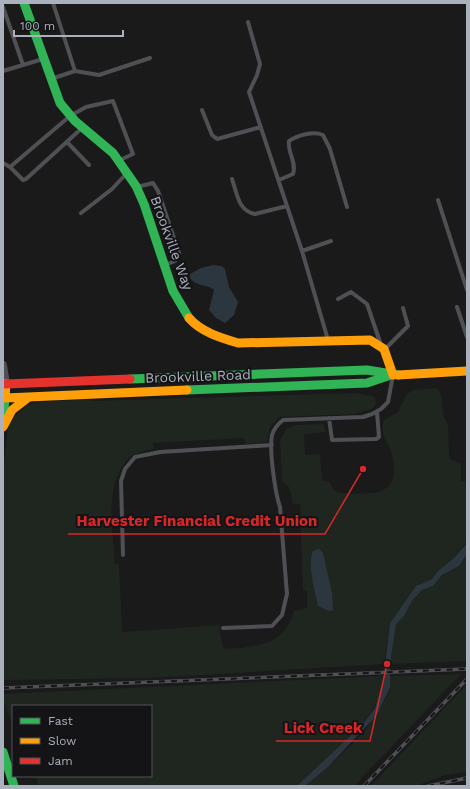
<svg xmlns="http://www.w3.org/2000/svg" width="470" height="789" font-family="'Work Sans',sans-serif">
<style>
.green{fill:#1e261f}
.water{fill:#2c363e}
.lines{fill:none;stroke-linecap:round;stroke-linejoin:round}
.lane{stroke:#4e5054;stroke-width:4}
.street{stroke:#4e5054;stroke-width:8}
.fast{stroke:#30b455;stroke-width:9}
.slow{stroke:#ff9f0a;stroke-width:9}
.jam{stroke:#e5322d;stroke-width:9}
.rail-casing{stroke:#4f5053;stroke-width:3.5}
.rail{stroke:#141417;stroke-width:2;stroke-dasharray:6;stroke-linecap:butt}
.labels{text-anchor:middle;stroke-width:4;stroke-linejoin:round;paint-order:stroke}
.street-label{font-size:14px;fill:#abb1bc;stroke:#141417}
.leader{fill:none;stroke:#d62828;stroke-width:1.5}
.callout-dot{fill:#d62828;stroke:#141417;stroke-width:1.5}
.callout-label{font-size:15px;text-anchor:middle;font-weight:bold;fill:#d62828;stroke:#141417;stroke-width:4;stroke-linejoin:round;paint-order:stroke}
</style>
<rect width="100%" height="100%" fill="#1a1a1b"/>
<path class="green" d="M437 388 441 395 443 414 448 425 449 458 461 464V481H467V541L454 558 438 571 432 579 416 586 390 623 384 664 151 678 3 680V474L8 428 11 421 27 405 40 402 90 399 91 401 357 393 375 397 376 403 372 409 355 414 279 417 270 427 267 442 246 444 244 438 153 443V449C147 451 135 453 130 457 103 483 113 531 115 564H119L122 632 219 625 223 649C254 647 284 647 294 611L307 608V591L303 590 300 504H293L289 487 282 481 280 440 287 428 297 425 323 424 326 432 304 434 305 455 320 454 322 481H329L334 491C347 495 357 494 371 493 394 491 397 475 392 455 389 440 379 438 384 420L398 412 407 394 413 390Z
M467 554V661L390 664 396 624 404 616 412 601 422 590 433 586 442 575 459 566Z
M461 674 354 786H305C332 764 393 713 390 676Z
M383 676C382 720 328 759 297 786H39L35 776H151V706H13V724L3 701V694Z
M467 684V772L445 775 416 786H371Z"/>
<path class="water" d="M213 265 222 266 225 269 229 287 238 302 234 315 225 323 216 318 209 310 214 290C206 283 198 288 190 278V274L201 268Z
M467 543V554L459 566 442 575 433 586 422 590 412 601 404 616 396 624 390 664V687L377 715 328 767 305 786H297L363 724 375 708 383 681 390 623 416 586 432 579 438 571 454 558Z
M319 549 323 553 332 593 333 610 329 611 318 606C315 591 307 564 313 551Z"/>
<g class="lines">
<path class="lane" d="M3 7 23 65
M248 22 260 64 257 75 249 92 302 251
M3 71 43 59
M75 71 99 75 150 58
M51 79 75 71 53 3
M202 110 212 135 217 139 261 127
M67 142 89 165
M3 163 10 167 70 116 86 107 113 101 133 154 120 160
M10 167 23 180 26 179 82 128
M232 179C237 193 238 211 255 214L287 206
M279 180 293 174C297 162 287 152 289 141 298 135 313 131 323 135L330 149 347 207
M137 187 153 183 158 191 179 253 175 261 165 265
M438 200 467 290
M81 213 112 189 126 174
M338 299 351 292 367 304 380 342
M457 307 467 337
M328 340 302 251 331 241
M385 349 408 326 403 308
M329 418 332 440 376 439 379 437 377 412
M123 555 121 481 125 469 135 457 160 452 272 445
M223 628 272 626 282 615 287 594 280 507C275 493 269 449 272 435 274 428 278 424 283 420L363 417 372 414 381 409 388 402 393 375"/>
<path class="street" d="M3 365 6 384"/>
<path class="fast" d="M24 3 60 103 75 121 113 153 136 186 144 204 173 291 189 318
M130 379 367 370 398 375
M187 390 367 383 391 375
M3 422 5 398
M3 752 14 786"/>
<path class="slow" d="M189 318C201 332 221 338 238 343L370 340 384 349 393 375
M398 375 467 371
M3 384H6L5 398H3
M5 398 187 390
M3 427 12 410 29 397"/>
<path class="jam" d="M6 384 130 379"/>
<defs>
<path id="rail" d="M3 688 467 669
M364 786 467 679
M428 786 467 778"/>
</defs>
<use href="#rail" class="rail-casing"/>
<use href="#rail" class="rail"/>
</g>
<g class="labels">
<g class="street-label">
<text transform="translate(172 243) rotate(70)" y="5">Brookville Way</text>
<text transform="translate(198 376) rotate(-2)" y="5">Brookville Road</text>
</g>
</g>
<path class="leader" d="M363 469L325 534H68M387 664L370 741H276"/>
<g class="callout-dot">
<circle cx="363" cy="469" r="4"/>
<circle cx="387" cy="664" r="4"/>
</g>
<g class="callout-label">
<text x="197" y="526">Harvester Financial Credit Union</text>
<text x="323" y="733">Lick Creek</text>
</g>
<rect width="470" height="789" fill="none" stroke="#abb1bc" stroke-width="8"/>
<rect x="12" y="705" width="140" height="72" fill="#141417" stroke="#505359"/>
<rect x="20" y="718" width="20" height="6" fill="#30b455" stroke="#505359"/>
<text x="48" y="725" font-size="12" fill="#abb1bc">Fast</text>
<rect x="20" y="738" width="20" height="6" fill="#ff9f0a" stroke="#505359"/>
<text x="48" y="745" font-size="12" fill="#abb1bc">Slow</text>
<rect x="20" y="758" width="20" height="6" fill="#e5322d" stroke="#505359"/>
<text x="48" y="765" font-size="12" fill="#abb1bc">Jam</text>
<path d="M14 30v6h109v-6" fill="none" stroke="#abb1bc" stroke-width="2"/>
<text x="20" y="30" font-size="12" fill="#abb1bc" stroke="#141417" stroke-width="3" paint-order="stroke">100 m</text>
</svg>
